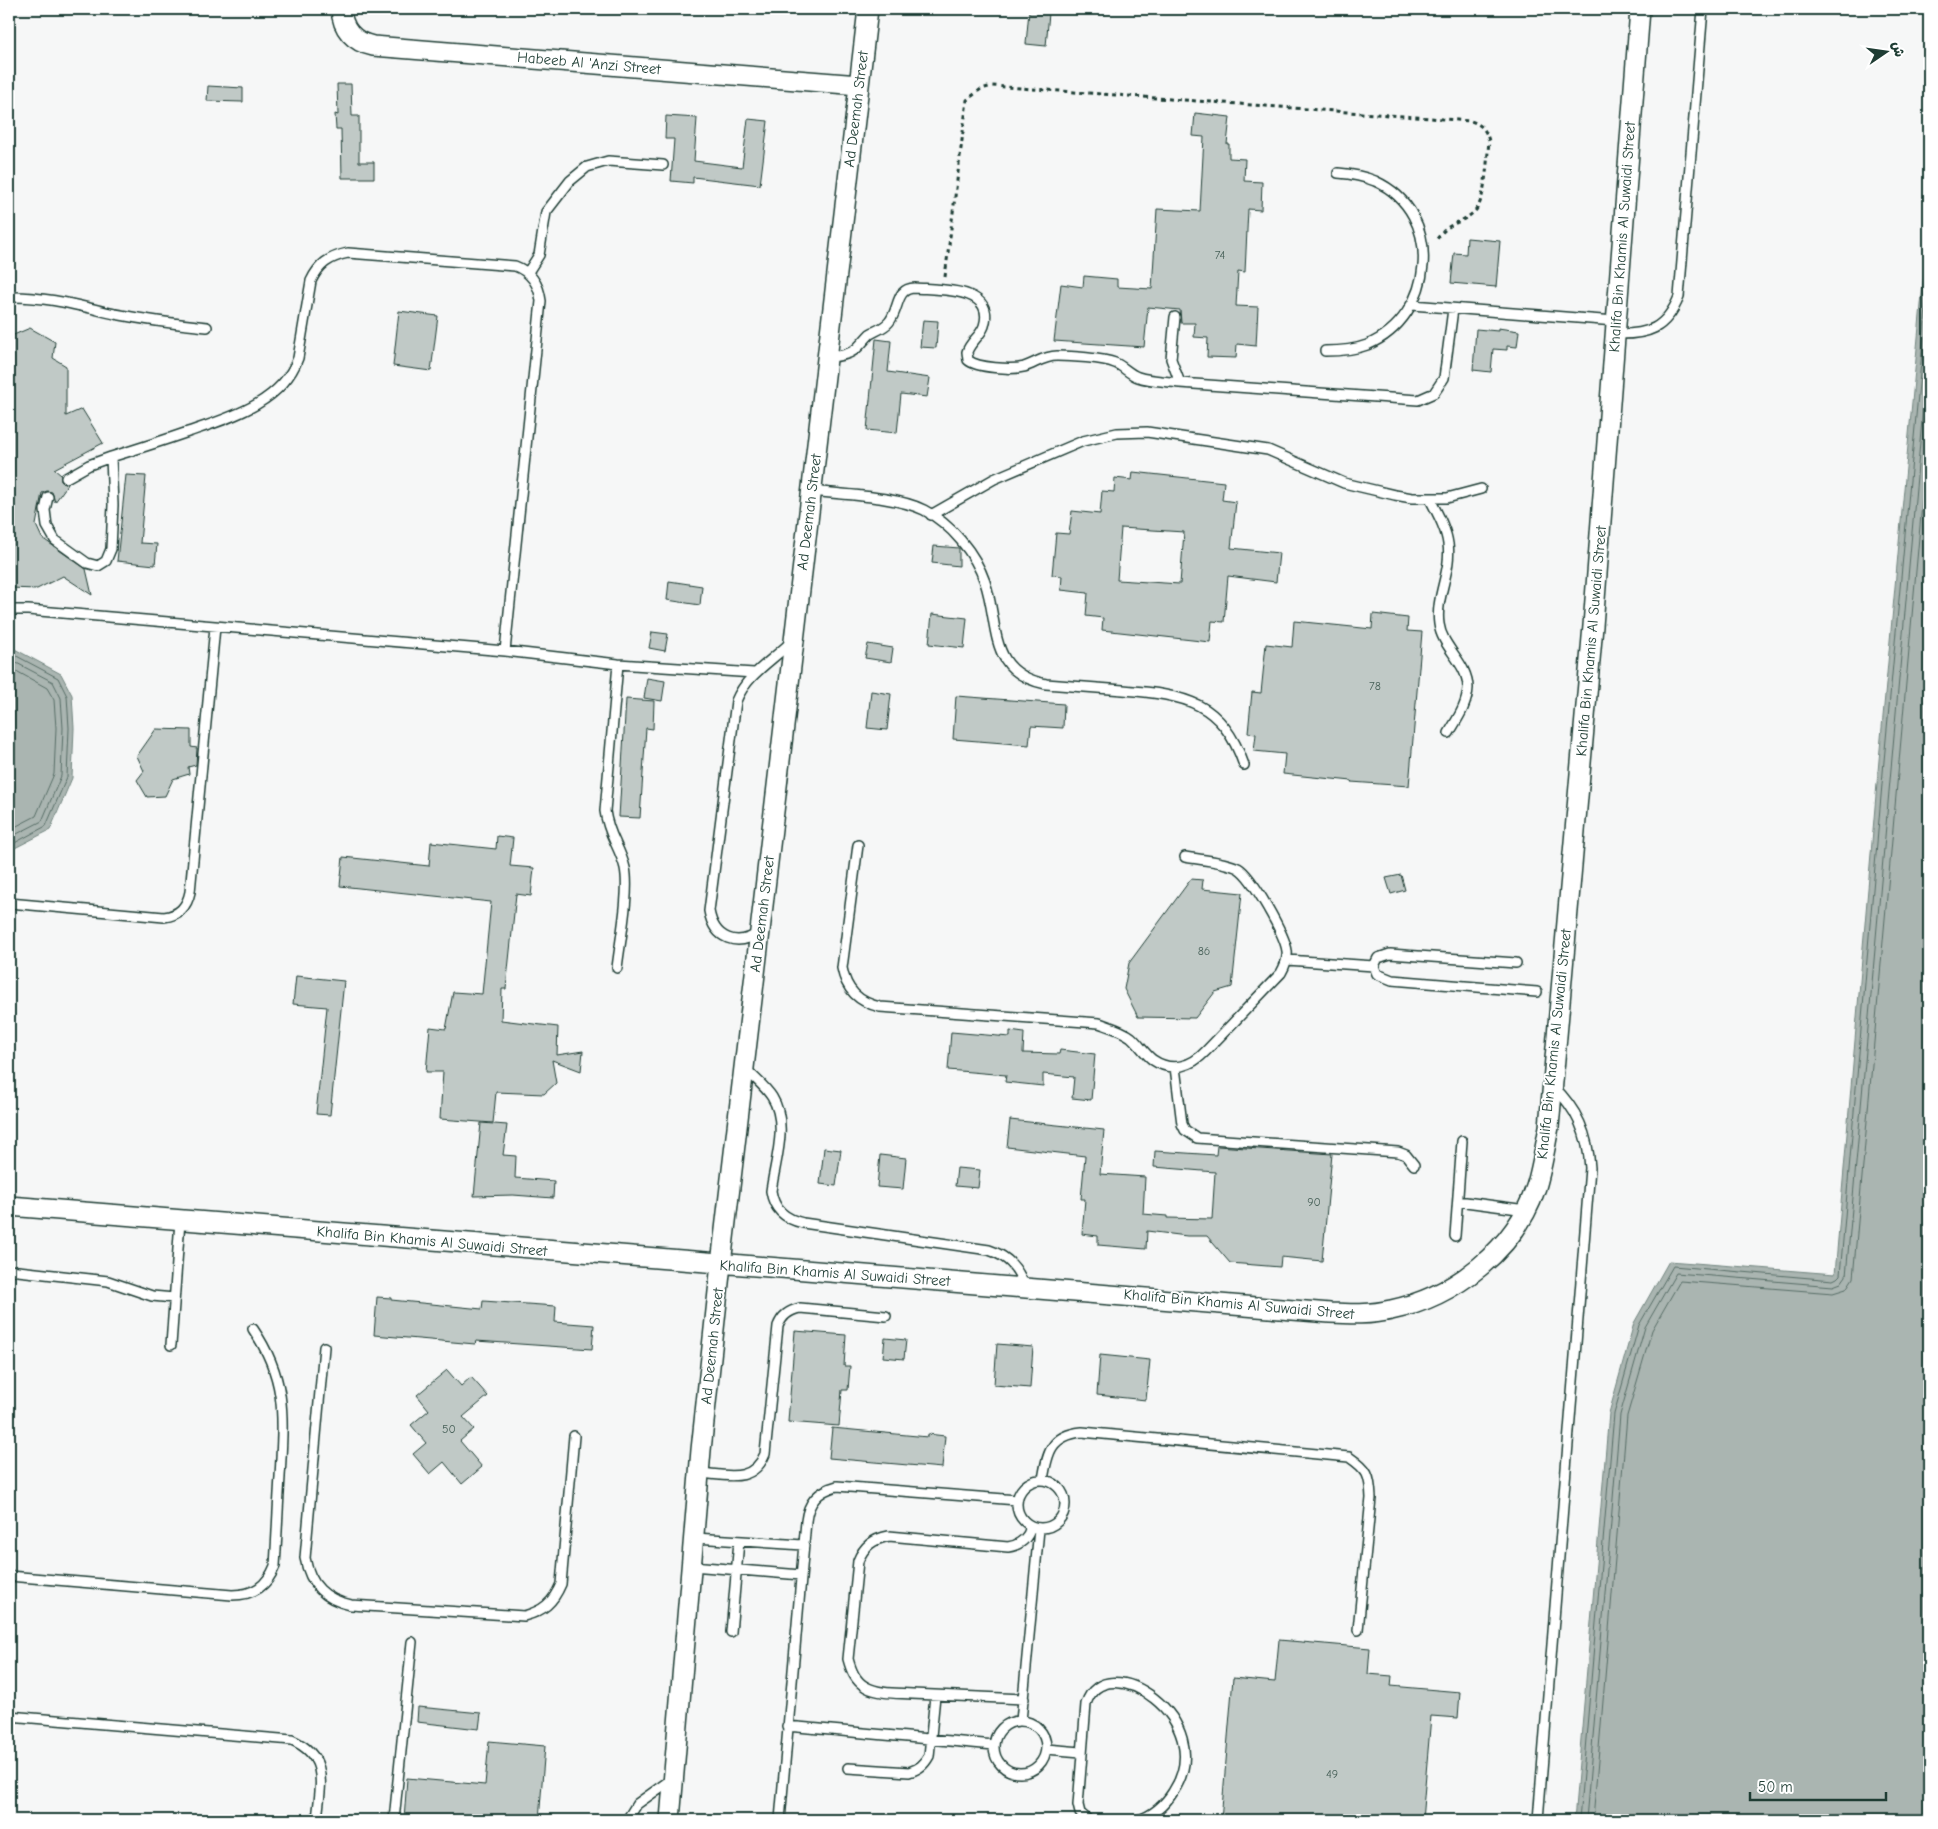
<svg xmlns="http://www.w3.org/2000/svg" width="1938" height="1829" font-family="'Comic Neue','Playpen Sans Arabic',sans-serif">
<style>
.water{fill:#aab5b1;stroke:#72857f}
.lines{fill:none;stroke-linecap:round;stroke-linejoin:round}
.shore{stroke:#576d66;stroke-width:1}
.building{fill:#c0c9c6;stroke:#1f3d34;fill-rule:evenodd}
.lane-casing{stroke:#1f3d34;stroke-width:12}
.street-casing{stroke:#1f3d34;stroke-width:22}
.path{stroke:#1f3d34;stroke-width:3;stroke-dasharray:4 4;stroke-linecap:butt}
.lane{stroke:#fff;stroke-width:9}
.street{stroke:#fff;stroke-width:19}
.labels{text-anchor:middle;stroke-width:4;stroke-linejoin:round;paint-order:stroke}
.number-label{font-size:12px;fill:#476058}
.street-label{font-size:15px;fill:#1f3d34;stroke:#fff}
</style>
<rect width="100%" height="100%" fill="#f6f7f7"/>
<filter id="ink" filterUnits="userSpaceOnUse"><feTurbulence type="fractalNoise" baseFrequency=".02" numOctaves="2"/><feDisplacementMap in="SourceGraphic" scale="10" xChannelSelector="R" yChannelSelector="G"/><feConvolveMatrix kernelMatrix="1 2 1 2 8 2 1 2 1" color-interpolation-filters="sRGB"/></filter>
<g filter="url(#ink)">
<path class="water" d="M1929 218V1820H1574L1609 1413 1634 1323 1669 1261 1835 1274 1879 760Z
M9 646 61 674 72 695 74 728 72 778 50 830 9 851Z"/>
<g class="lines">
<path class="shore" d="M9 652 58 678 67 696 69 728 67 777 46 826 9 846
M9 659 53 682 61 698 63 728 61 776 42 821 9 838
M9 667 47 688 54 700 56 728 54 774 36 816 9 830
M1579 1820 1614 1414 1639 1325 1673 1266 1833 1280 1837 1278 1840 1275 1884 761 1929 276
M1586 1820 1620 1415 1645 1327 1676 1273 1833 1286 1841 1283 1846 1276 1929 341
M1593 1820 1627 1416 1652 1330 1680 1281 1833 1293 1846 1289 1853 1278 1929 425"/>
</g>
<path class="building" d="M1029 11 1049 13 1046 46 1026 44Z
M337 84H351L352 116H359V162H374V178H342L341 129H336L335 114 338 115Z
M208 86 243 88V102L207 101Z
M1195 113 1230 117 1227 144H1229V158L1245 159 1244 181 1262 182 1261 210 1248 209 1245 272 1238 271 1236 306 1258 307 1256 346 1237 344 1236 358 1207 357 1208 338 1194 337 1195 323H1181L1180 310 1148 307 1144 347 1054 341 1061 284 1083 287 1084 276 1117 279V287L1152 289 1157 209 1200 211 1204 137 1193 136Z
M666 116 697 118 694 161 742 167 748 119 768 121 760 185 693 177V183L671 181 674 139H665Z
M1467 238 1500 241 1496 287 1451 283 1454 253 1466 254Z
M399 311 438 316 431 371 393 366Z
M923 320 938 321 936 348 920 347Z
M30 328 55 342 53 358 66 366V416L82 409 103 443 54 469 61 475V481L68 484 55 502 52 492 47 491 42 493 36 525 42 538 86 569 92 595 63 576 37 589 9 588V337Z
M1498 328 1519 331 1517 347 1507 346V350L1493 349 1491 372 1473 370 1476 329 1498 331Z
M876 339 891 341 888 372 930 378 927 397 901 394 897 433 867 430Z
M1133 472 1224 482 1222 500 1236 502 1231 548 1279 553 1276 582 1228 576 1224 622 1212 621 1210 642 1102 630 1103 618 1086 616 1088 593 1061 590 1062 576 1052 575 1056 533 1069 534 1072 511 1100 514 1102 491 1114 492 1115 478 1132 480ZM1121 528 1184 532 1180 584 1117 580Z
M126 475 146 476 140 543 157 544 155 565 117 561Z
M934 546 959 548V566L932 563Z
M669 581 702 586 700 605 667 600Z
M932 614 967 618 964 648 929 644Z
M1373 614 1408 618 1407 631 1422 632 1409 786 1351 782 1352 781 1283 774 1285 754 1254 751 1256 734 1248 733 1252 692 1261 693 1266 644 1292 647 1294 621 1372 629Z
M652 632 668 634 665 651 649 648Z
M868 644 893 648 891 662 865 658Z
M647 678 665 681 662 701 644 698Z
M871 691 891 694 887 730 867 728Z
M956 696 1064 704 1063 728 1031 726 1029 745 953 739Z
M626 699 654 701 653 729 646 728 640 818 619 817Z
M156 729 191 730V747L197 748 196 765 188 767 189 774 173 779 165 796 147 797 137 780 144 771 137 756Z
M497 836 513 838 510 866 534 868 531 896 516 894 506 989H502L501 1020 558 1027 557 1055 583 1051 581 1071 552 1060 556 1083 544 1094 496 1092 493 1123 440 1119 443 1072H426L430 1027 446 1029 453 992 482 994 491 902 340 886 343 857 429 866 431 842 496 849Z
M1401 875 1405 890 1391 894 1386 878Z
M1191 879 1203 880 1202 889 1242 893 1232 987 1215 992 1195 1018 1138 1017 1124 989 1129 963Z
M296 976 344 981 330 1115 316 1114 327 1007 293 1004Z
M1010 1031 1024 1033 1023 1053 1059 1054 1060 1050 1095 1054 1091 1100 1072 1098 1074 1077 1043 1074V1086L1005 1082 1006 1075 948 1070 951 1032 1010 1037Z
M1010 1120 1104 1130 1100 1174 1145 1177 1143 1214 1167 1216V1218L1212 1219 1215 1172 1154 1167 1155 1151 1216 1155 1217 1146 1332 1154 1322 1261 1281 1257 1280 1267 1230 1263 1207 1236H1187L1147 1231 1146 1249 1098 1245V1236L1082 1234 1085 1199H1081L1085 1156 1007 1147Z
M481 1123 507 1125 503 1155 516 1156 515 1178 554 1181 553 1198 513 1195 474 1196Z
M824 1148 841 1150 836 1186 820 1184Z
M880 1155 906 1158 903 1189 877 1187Z
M957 1168 980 1170 978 1188 955 1186Z
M377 1297 391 1298V1300L482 1309 483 1301 556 1306 555 1322 594 1325 592 1349 476 1341 475 1344 374 1335Z
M795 1331 846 1335 844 1366H850L848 1390H842L839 1426 788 1422Z
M885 1338 906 1340 904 1359 883 1357Z
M997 1344 1033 1347 1030 1388 994 1385Z
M1100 1355 1150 1360 1146 1400 1097 1395Z
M447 1370 461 1386 471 1377 488 1396 463 1417 474 1429 460 1441 482 1467 462 1484 444 1462 430 1474 413 1454 426 1443 411 1425 429 1410 417 1395Z
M832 1428 928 1437V1434L945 1436 942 1468 829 1458Z
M1279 1640 1370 1648 1368 1674 1392 1676 1391 1686 1460 1692 1458 1718 1431 1716 1422 1820H1221L1233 1678 1275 1682Z
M418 1707 481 1713 479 1729 417 1722Z
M489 1741 545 1746 539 1820H404L407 1778 485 1785Z"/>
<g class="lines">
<defs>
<path id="lane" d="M528 272 539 255 546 212 570 181 587 167 608 161 663 165
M9 297C45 296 80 306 115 314 146 320 176 324 207 327
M1412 305 1615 321
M1175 317 1171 359 1180 383
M1615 334C1648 335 1666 329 1679 297L1703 9
M1325 351C1339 351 1354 350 1367 345 1435 317 1446 213 1375 181 1363 176 1351 174 1338 173
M827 358C839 356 851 355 859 346 863 342 866 338 870 334 877 330 884 328 889 322 900 309 895 288 915 288 939 290 996 287 984 326 980 337 970 342 967 352L968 360C977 368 1012 370 1024 367 1036 363 1044 356 1057 356 1070 356 1103 358 1115 363 1123 366 1129 374 1138 377 1150 381 1166 381 1180 383L1418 400 1434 393 1444 378 1453 309
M66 478 89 465 111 457
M811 491C844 495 896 496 924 510 951 524 975 553 985 582 1000 627 987 672 1046 684 1072 686 1098 688 1123 690 1185 695 1222 701 1244 765
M48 497 45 510 47 526 55 540 87 563 98 566 106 561 111 549 113 505 111 457C137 449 162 441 188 432 229 418 282 403 298 358L311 281C319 264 329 257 348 253L515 266C531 272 539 284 541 301L505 651
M1430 499C1437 513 1446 528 1448 544 1452 571 1435 597 1439 624 1442 648 1468 663 1468 688 1467 706 1457 719 1449 733
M931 515 994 479 1083 441 1117 433 1147 432 1268 450 1344 483 1395 495 1412 498H1447L1481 489
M9 610H28L505 651 618 664 754 673
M858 845 842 968C846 990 858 1002 880 1007L1099 1023C1110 1027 1122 1030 1131 1037 1139 1044 1145 1054 1153 1060 1172 1073 1192 1066 1206 1051L1281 973C1285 966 1288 959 1287 951 1285 935 1252 876 1238 868 1224 861 1202 860 1185 857
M9 903 164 917C179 915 187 907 190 892L215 627
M760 932C737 948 714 939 709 911L736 701C747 674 772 661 792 641
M1287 960 1374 966
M1516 963 1390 954 1378 958 1374 966 1377 974 1392 980 1537 992
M617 968C620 942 630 892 625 868 620 847 608 835 605 811L618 664
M1175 1067 1182 1124 1185 1130 1197 1138 1398 1152 1406 1155 1414 1165
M746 1069C754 1078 765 1086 772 1097 789 1124 775 1161 771 1191 774 1210 785 1219 803 1223L989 1250C1007 1256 1018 1267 1024 1286
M1458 1201 1526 1210
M1455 1236 1462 1141
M9 1270 108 1281 152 1296 174 1298
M171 1345 180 1221
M324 1347 305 1558C310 1585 325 1600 351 1605L524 1616C543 1611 553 1603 561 1584L574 1436
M700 1473C726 1475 753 1484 765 1454L778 1326C782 1316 788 1311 800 1308L886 1316
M1017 1504a24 24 0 1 1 48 0a24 24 0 1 1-48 0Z
M1043 1480C1047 1453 1051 1435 1082 1432L1349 1457C1368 1470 1370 1475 1371 1498L1358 1630
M695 1538 803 1545
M692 1566 801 1575
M9 1576 232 1595C254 1595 267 1586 275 1566 277 1536 278 1507 280 1477 283 1419 288 1380 253 1329
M731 1632 739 1541
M1024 1699C986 1697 949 1696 912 1694 897 1693 879 1694 866 1687 855 1681 851 1670 848 1659L858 1561C864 1546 873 1539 889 1536L1008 1547C1021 1545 1028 1538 1031 1527
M9 1716 292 1740C330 1757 320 1786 317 1820
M1021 1721 1039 1529
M994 1747a26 26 0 1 1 52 0a26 26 0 1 1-52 0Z
M787 1726 994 1745
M1046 1749 1081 1752
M848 1768 909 1772C919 1769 924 1765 929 1756L935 1696
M394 1820 412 1642
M627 1820 637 1804 672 1779
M780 1820 806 1521C808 1502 818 1491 837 1486L1017 1500
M1088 1820 1080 1813 1078 1805 1086 1704C1104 1645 1221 1719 1173 1792 1165 1805 1152 1816 1138 1820
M1538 1820 1590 1168C1588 1134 1577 1109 1553 1086"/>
<path id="street" d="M341 9C342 29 354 42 373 46L859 85
M9 1206C449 1243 890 1275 1330 1313 1350 1314 1371 1315 1391 1310 1454 1297 1516 1249 1536 1187 1542 1168 1545 1147 1549 1127L1593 626 1640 9
M670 1820 701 1450 721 1264 868 9"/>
</defs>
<use href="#lane" class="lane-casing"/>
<use href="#street" class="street-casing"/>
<path class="path" d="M945 277 967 100 981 89 992 86 1471 121C1482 125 1486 130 1489 141 1487 158 1486 202 1474 212 1458 226 1449 220 1435 242"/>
<use href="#lane" class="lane"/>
<use href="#street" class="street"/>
</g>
</g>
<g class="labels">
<g class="number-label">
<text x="1220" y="259">74</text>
<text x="1375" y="690">78</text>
<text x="1204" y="955">86</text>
<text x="1314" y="1206">90</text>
<text x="449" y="1433">50</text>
<text x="1332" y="1778">49</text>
</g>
<g class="street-label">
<text transform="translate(589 63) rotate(5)" y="5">Habeeb Al 'Anzi Street</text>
<text transform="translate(856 109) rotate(-83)" y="5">Ad Deemah Street</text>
<text transform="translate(1622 237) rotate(-86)" y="5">Khalifa Bin Khamis Al Suwaidi Street</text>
<text transform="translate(809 512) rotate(-83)" y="5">Ad Deemah Street</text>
<text transform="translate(1591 641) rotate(-85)" y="5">Khalifa Bin Khamis Al Suwaidi Street</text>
<text transform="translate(762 914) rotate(-83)" y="5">Ad Deemah Street</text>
<text transform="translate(1554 1044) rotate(-84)" y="5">Khalifa Bin Khamis Al Suwaidi Street</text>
<text transform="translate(432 1241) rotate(5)" y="5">Khalifa Bin Khamis Al Suwaidi Street</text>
<text transform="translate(835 1273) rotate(4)" y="5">Khalifa Bin Khamis Al Suwaidi Street</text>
<text transform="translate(1239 1304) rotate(5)" y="5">Khalifa Bin Khamis Al Suwaidi Street</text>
<text transform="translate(712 1346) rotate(-84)" y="5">Ad Deemah Street</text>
</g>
</g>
<rect width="1938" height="1829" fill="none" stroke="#fff" stroke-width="30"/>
<rect x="15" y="15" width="1908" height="1799" fill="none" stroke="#1f3d34" stroke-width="2" filter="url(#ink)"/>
<g transform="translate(1886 52) rotate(77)" stroke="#ffffff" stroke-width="4" paint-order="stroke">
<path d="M0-4L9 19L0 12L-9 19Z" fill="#1f3d34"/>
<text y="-8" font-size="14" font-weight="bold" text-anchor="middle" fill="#1f3d34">ش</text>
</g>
<path d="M1750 1792v8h136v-8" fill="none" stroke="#1f3d34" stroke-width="2.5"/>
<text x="1758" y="1792" font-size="15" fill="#1f3d34" stroke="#ffffff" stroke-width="4" paint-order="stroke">50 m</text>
</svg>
